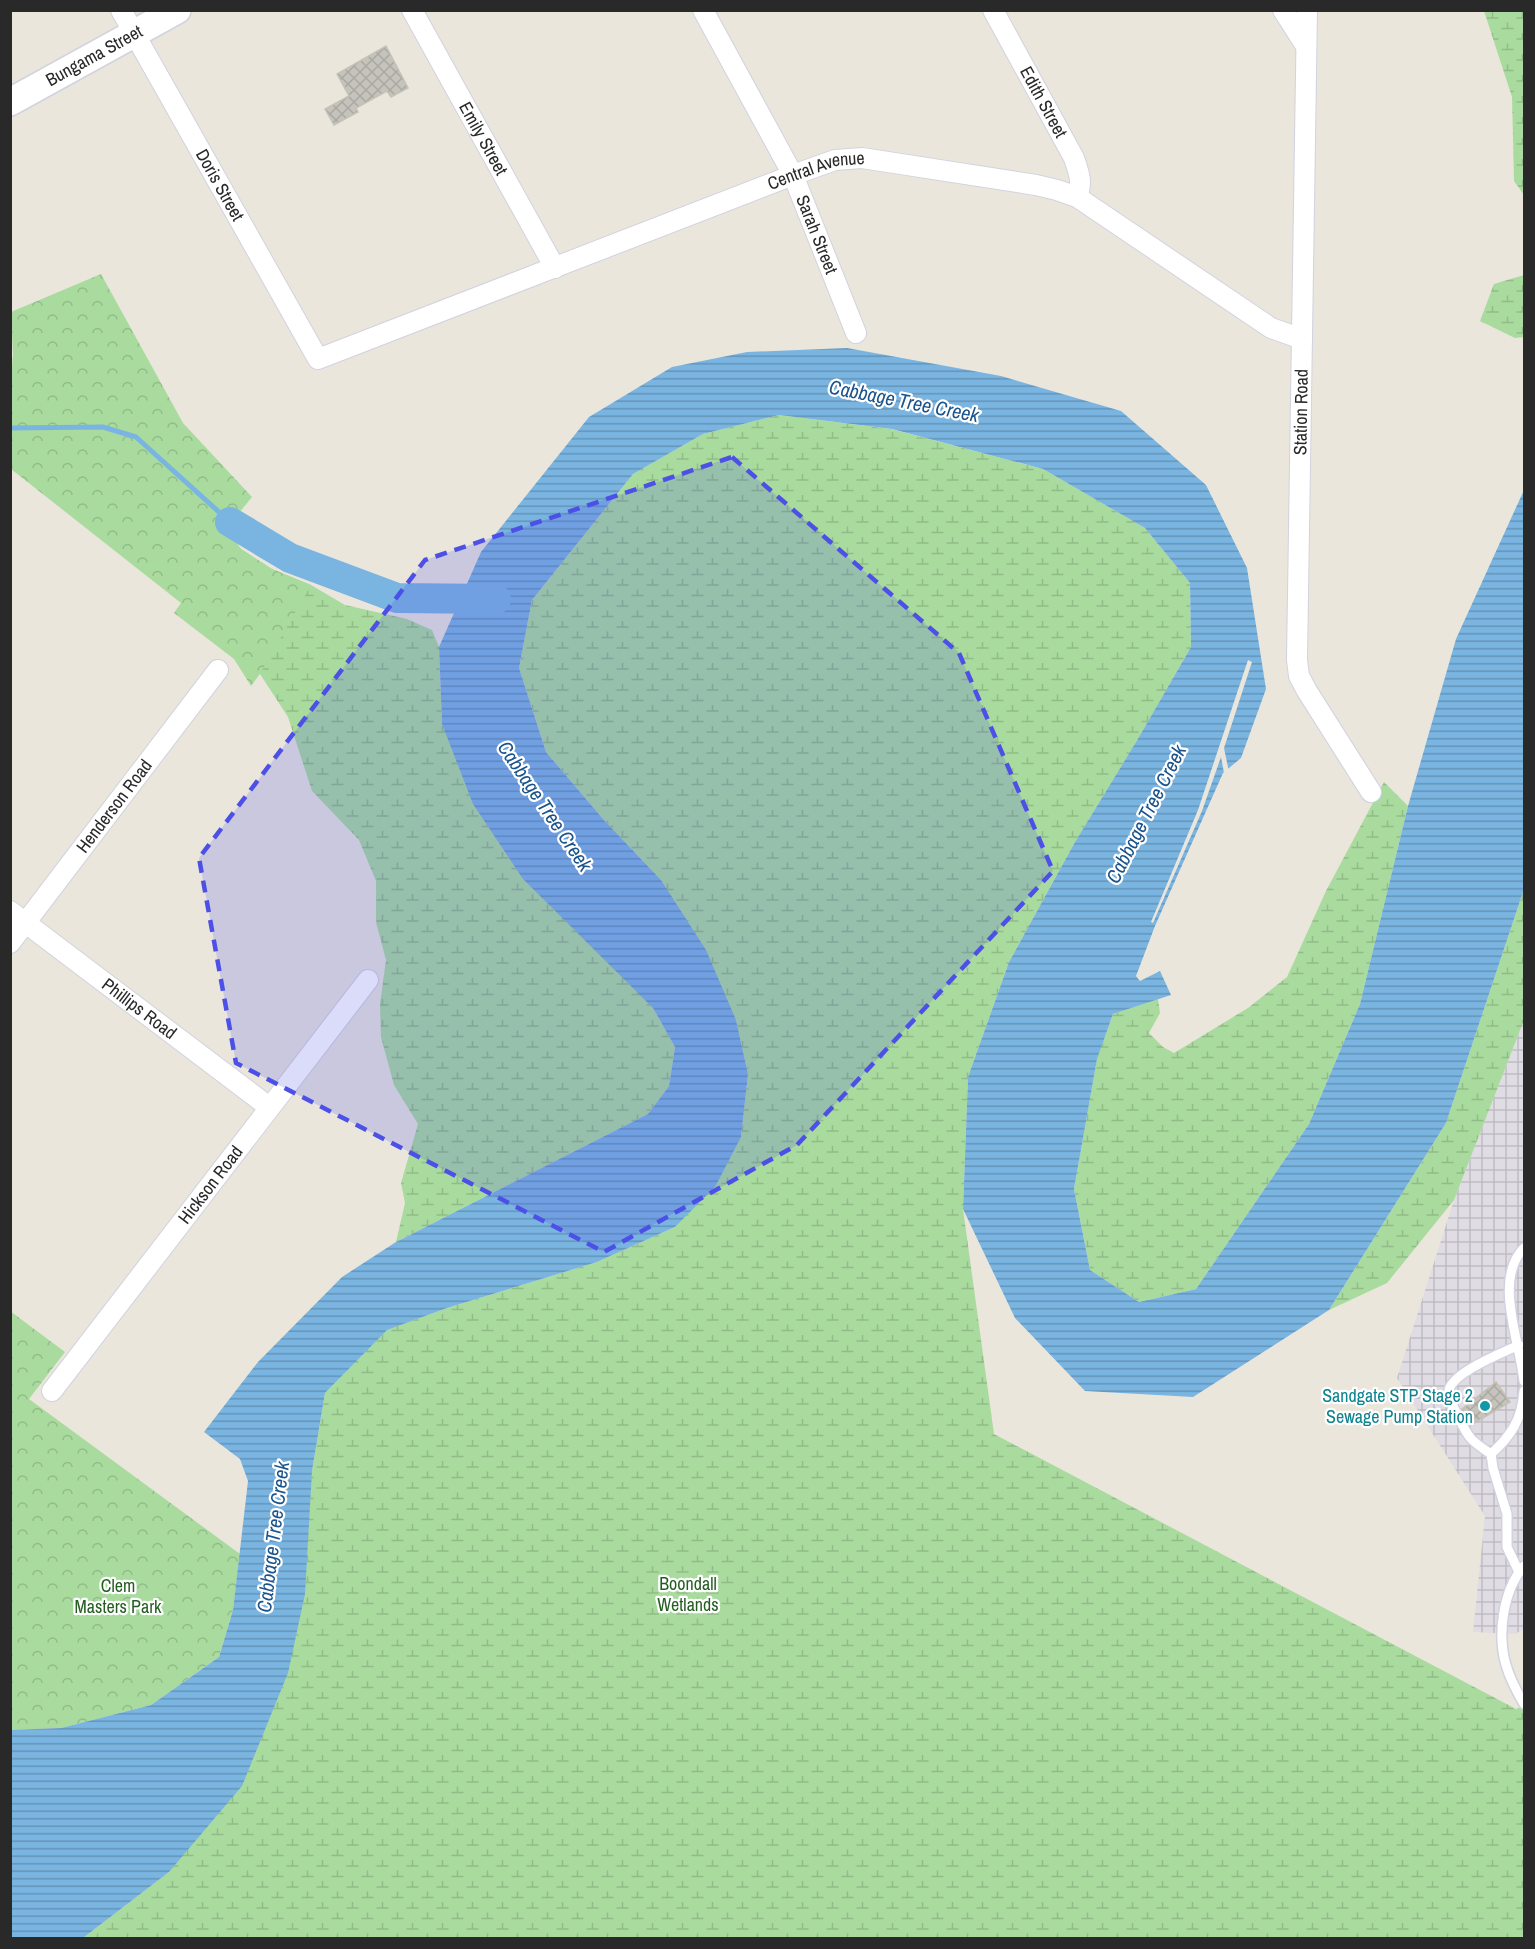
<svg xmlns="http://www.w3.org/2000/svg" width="1535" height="1949" font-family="'Archivo Narrow',sans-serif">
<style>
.industrial{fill:url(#industrial-grid)}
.wetland{fill:url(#wetland-marsh)}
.park{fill:url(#park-crowns)}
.water{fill:url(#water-rules)}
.pier{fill:#eae6dc}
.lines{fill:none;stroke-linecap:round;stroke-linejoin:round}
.stream{stroke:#7ab5e2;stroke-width:5}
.river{stroke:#7ab5e2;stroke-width:30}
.building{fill:url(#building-cross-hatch);stroke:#c5c2b6;stroke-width:1.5}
.lane-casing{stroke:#d2d2e0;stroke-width:12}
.street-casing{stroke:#d2d2e0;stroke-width:22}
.secondary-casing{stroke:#d2d2e0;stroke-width:30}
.lane{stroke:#fff;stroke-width:9}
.street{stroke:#fff;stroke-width:20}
.secondary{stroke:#fff;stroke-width:27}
.marked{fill:#4c50e7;fill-opacity:0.2;stroke:#4c50e7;stroke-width:4.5;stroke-dasharray:12 8;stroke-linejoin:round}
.culture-dot{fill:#0f9aa8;stroke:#fff;stroke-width:2}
.labels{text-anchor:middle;stroke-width:4.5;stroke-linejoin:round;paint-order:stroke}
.street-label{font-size:18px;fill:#292929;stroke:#fff}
.culture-label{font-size:18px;fill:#0d838f;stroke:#fff;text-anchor:end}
.park-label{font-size:18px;fill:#245e21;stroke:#fff}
.water-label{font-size:20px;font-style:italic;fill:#1b538b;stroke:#fff}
</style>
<defs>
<pattern id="industrial-grid" width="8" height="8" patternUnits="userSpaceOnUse" patternTransform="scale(1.5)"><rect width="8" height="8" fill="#dfdce3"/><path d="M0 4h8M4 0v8" fill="none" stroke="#bfbdc3"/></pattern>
<pattern id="wetland-marsh" width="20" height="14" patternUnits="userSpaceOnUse" patternTransform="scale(1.5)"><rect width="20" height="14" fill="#a9db9e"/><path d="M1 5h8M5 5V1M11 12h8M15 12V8" fill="none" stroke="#91bc88"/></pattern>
<pattern id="park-crowns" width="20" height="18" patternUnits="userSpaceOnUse" patternTransform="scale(1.5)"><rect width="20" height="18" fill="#a9db9e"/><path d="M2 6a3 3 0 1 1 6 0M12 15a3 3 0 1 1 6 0" fill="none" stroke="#91bc88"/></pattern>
<pattern id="water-rules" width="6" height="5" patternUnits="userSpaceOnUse" patternTransform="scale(1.5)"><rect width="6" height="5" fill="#7ab5e2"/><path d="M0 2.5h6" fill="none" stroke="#6493b7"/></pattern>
<pattern id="building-cross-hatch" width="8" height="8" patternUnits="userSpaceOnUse" patternTransform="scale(1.5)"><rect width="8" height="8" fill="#c5c3bc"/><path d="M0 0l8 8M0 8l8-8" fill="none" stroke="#a9a8a2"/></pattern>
</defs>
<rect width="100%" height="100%" fill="#eae6dc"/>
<path class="industrial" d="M1524 1020V1629L1515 1634 1473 1632 1485 1516 1397 1378 1454 1200Z"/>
<path class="wetland" d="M1484 11H1524V195L1514 181 1512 97Z
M1524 275V337L1515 338 1480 321 1494 284Z
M779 415 891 429 1043 469 1145 528 1190 583 1191 647 1136 742 1075 842 1009 962 968 1077 963 1209 994 1434 1516 1709 1524 1705V1938H83L169 1872 312 1471 325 1393 386 1330 447 1308 597 1262 675 1227 741 1137 748 1074 736 1020 661 880 603 819 546 752 519 668 532 600 633 474 703 434Z
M222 524 241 549 272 569 311 585 345 605 407 619 432 630 439 647 442 724 653 1008 675 1047 669 1086 648 1114 396 1242 405 1203 401 1183 418 1124 394 1085 381 1037 380 1004 386 960 376 922V881L359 840 312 791 288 717 260 674 228 637Z
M1384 782 1408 806 1360 1004 1309 1124 1196 1289 1139 1302 1090 1270 1074 1189 1097 1058 1113 1014 1158 999 1160 1013 1149 1033 1163 1047 1174 1053 1248 1008 1287 977 1326 891Z
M1524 889V1020L1454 1200 1387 1283 1329 1310 1446 1123Z"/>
<path class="park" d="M101 274 183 423 252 497 226 529 241 549 272 569 311 585 260 674 251 686 234 659 174 613 181 603 11 469 10 393 13 354 11 312Z
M10 1311 65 1352 29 1399 240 1554 233 1610 219 1657 151 1705 61 1728 11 1730Z"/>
<path class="water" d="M847 348 1001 376 1121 411 1206 485 1247 568 1266 689 1241 758 1223 773 1155 926 1136 976 1140 981 1160 971 1171 995 1113 1014 1097 1059 1074 1189 1090 1270 1139 1302 1196 1289 1309 1124 1360 1004 1408 806 1456 639 1524 490V889L1446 1123 1329 1310 1193 1397 1085 1391 1015 1318 963 1209 968 1077 1009 962 1075 842 1136 742 1191 647 1190 583 1145 528 1043 469 892 429 779 415 703 434 633 474 532 600 519 668 546 752 603 819 661 880 706 950 736 1020 748 1074 741 1137 715 1187 675 1227 597 1262 447 1308 387 1330 325 1393 312 1471 305 1594 288 1673 242 1786 169 1872 83 1938H11L10 1730 61 1728 151 1705 219 1657 233 1610 248 1481 240 1459 204 1432 258 1362 342 1277 396 1242 648 1114 669 1086 675 1047 653 1008 523 879 473 804 442 724 439 647 481 552 589 417 672 367 747 352Z"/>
<path class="pier" d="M1248 660 1252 662 1224 748 1229 772 1224 773 1221 757 1202 811 1153 923 1151 922 1198 810Z"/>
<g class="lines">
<path class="stream" d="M10 428 103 427 136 437 230 522"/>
<path class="river" d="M230 522 290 558 397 598 496 599"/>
</g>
<path class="building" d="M386 46 408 88 391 97 387 91 356 108 358 112 334 125 325 109 349 96 337 74Z
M1496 1382 1510 1402 1471 1425 1462 1409Z"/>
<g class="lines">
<defs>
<path id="lane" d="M1524 1248C1493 1279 1520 1342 1524 1381
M1491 1454C1470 1440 1469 1439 1458 1416 1454 1408 1448 1399 1449 1390 1453 1372 1502 1353 1519 1345
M1524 1566C1503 1590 1497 1634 1506 1665 1510 1679 1517 1692 1524 1704
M1519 1572 1507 1547V1514L1493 1468 1491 1454C1511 1436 1522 1419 1524 1391"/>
<g id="street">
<path id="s1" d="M121 10 318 359 793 175 835 160 862 158 1036 185 1057 190 1077 197 1271 328 1302 339"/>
<path id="s2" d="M412 10 555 268"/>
<path id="s3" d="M703 10 793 175 856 333"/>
<path id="s4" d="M993 10 1074 158C1079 173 1083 182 1077 197"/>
<path d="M1283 10 1306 46"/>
<path d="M1307 10 1297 660 1299 676 1307 691 1371 792"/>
<path id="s5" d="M10 911 269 1107"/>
<path id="s6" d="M10 943 218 670"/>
<path id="s7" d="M52 1391 368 980"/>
</g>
<g id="secondary">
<path id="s8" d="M10 102 177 10"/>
</g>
</defs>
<use href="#lane" class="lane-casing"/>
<use href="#street" class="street-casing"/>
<use href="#secondary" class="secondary-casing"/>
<use href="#lane" class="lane"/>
<use href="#street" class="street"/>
<use href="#secondary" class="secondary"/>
</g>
<path class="marked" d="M732 457 959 653 1053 871 797 1145 604 1252 236 1063 199 858 425 560Z"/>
<circle class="culture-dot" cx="1485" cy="1406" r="6"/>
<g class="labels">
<g class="street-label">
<text dy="6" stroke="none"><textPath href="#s8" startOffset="96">Bungama Street</textPath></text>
<text dy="6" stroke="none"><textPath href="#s4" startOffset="105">Edith Street</textPath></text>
<text dy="6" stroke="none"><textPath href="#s2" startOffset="147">Emily Street</textPath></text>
<text dy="6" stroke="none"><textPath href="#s1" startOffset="934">Central Avenue</textPath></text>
<text dy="6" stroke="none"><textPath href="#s1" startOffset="201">Doris Street</textPath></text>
<text dy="6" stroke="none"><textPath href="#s3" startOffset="252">Sarah Street</textPath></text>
<text transform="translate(1301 412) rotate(-89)" y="6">Station Road</text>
<text dy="6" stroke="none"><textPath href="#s6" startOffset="172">Henderson Road</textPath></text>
<text dy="6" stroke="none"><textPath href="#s5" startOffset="162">Phillips Road</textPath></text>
<text dy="6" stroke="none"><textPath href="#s7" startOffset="260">Hickson Road</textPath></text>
</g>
<g class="culture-label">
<text x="1473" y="1402">Sandgate STP Stage 2<tspan x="1473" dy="21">Sewage Pump Station</tspan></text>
</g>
<g class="park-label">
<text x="688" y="1590">Boondall<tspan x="688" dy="21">Wetlands</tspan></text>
<text x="118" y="1592">Clem<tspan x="118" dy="21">Masters Park</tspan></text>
</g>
<g class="water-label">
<text transform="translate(904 401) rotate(11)" y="7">Cabbage Tree Creek</text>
<text transform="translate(545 806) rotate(56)" y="7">Cabbage Tree Creek</text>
<text transform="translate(1146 814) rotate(-63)" y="7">Cabbage Tree Creek</text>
<text transform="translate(273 1537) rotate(-83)" y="7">Cabbage Tree Creek</text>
</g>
</g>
<rect width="1535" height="1949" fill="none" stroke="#292929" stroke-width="24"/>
</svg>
